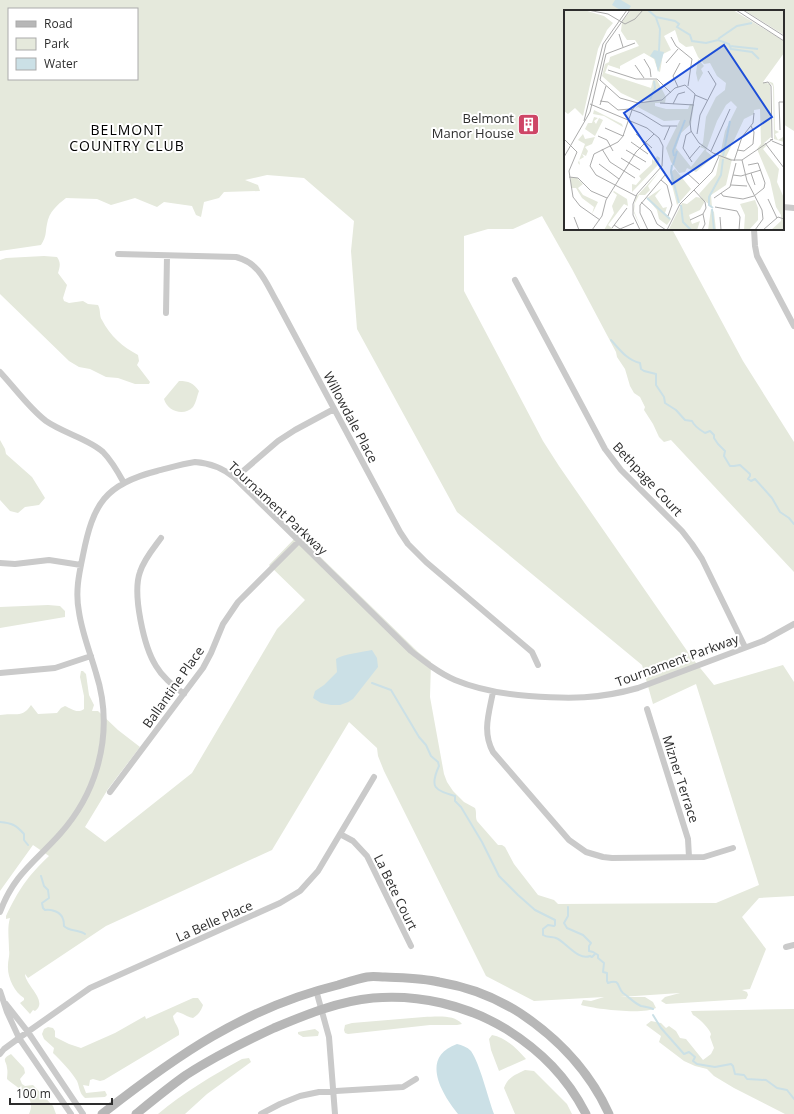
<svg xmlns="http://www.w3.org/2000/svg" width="794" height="1114" font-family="'Open Sans',sans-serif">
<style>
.green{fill:#e5e9dc;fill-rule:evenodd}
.water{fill:#cbe0e6}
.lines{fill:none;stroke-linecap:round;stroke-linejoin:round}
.stream{stroke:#cbe0e6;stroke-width:2}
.street{stroke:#cacaca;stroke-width:6}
.secondary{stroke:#b7b7b7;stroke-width:9}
.labels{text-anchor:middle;stroke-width:4;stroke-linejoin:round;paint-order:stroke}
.poi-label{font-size:13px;fill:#2d2d2d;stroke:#fff;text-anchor:end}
.street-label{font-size:13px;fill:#2d2d2d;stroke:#fff}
.neighbourhood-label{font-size:14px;letter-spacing:1px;fill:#000;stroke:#fff}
.inset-river{fill:none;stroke:#cbe0e6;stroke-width:2}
.inset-road{fill:none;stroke:#ababab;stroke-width:1}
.view{fill:#1d4ed8;fill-opacity:0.15;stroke:#1d4ed8;stroke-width:2}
.inset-edge{fill:none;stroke:#2d2d2d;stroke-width:2}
</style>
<rect width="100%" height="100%" fill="#fff"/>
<path class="green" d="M0 0H794V131L783 124V11H565V229H672L743 361 794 442V572L671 440 664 442 659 437 653 424 644 410 645 407 640 397 634 393 630 386 625 369 617 357 616 352 572 269 542 216 513 229H488L464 236V291L543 441 559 466 692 658 714 685 783 665 794 682V896L759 898 742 917 766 949 750 989 742 990 747 992 748 995 746 999 666 1004 661 1001 665 997 680 993 620 997H645L653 1002 656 1008C643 1015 595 1009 581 1005L583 1000 591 1001 604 997 534 1001 486 976 384 771 378 756 377 748 349 722 272 850 106 926 28 978 25 974C25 985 49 1001 35 1011L33 1010 30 1014 20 1003 24 1000V998C14 992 7 977 8 965 8 960 10 955 9 950 9 939 7 928 10 918L6 919V916C19 889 27 877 49 856L33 845 0 891V715C15 712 22 719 31 705L38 714 57 713 61 708 65 706C72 709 77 714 84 709V696L80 677 81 671H83L86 674 89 695 94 705 92 711H98L118 730 140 747 108 789 85 827 105 842 192 773 277 629 305 600 269 565 298 535 418 652 431 662 430 697 444 774 447 782 453 791 464 802 475 808C477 813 475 817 477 821L498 845H502L505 847 514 864 538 895 554 900 558 904 716 903 759 885 696 684 653 704 642 665 457 512 357 329 351 251 354 221 304 178 267 175 245 180 258 185 260 191 224 192 219 198 204 202 201 217 196 215 192 206 164 202 157 207 135 198 111 205 97 199 66 198C57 205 49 212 47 224 45 234 47 235 41 245L0 251ZM9 9H137V79H9Z
M44 256 57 257C61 263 60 266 58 273L67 285 63 298 64 301 69 303 83 301 88 304 98 305C101 310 99 316 102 320 110 336 123 347 138 355L139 361 137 365 150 382 149 384H135L118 378 106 377 90 369 79 367 69 361 0 294V260L6 258Z
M179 381C189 381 193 383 199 391 197 396 196 403 193 407 184 417 167 411 164 399Z
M0 440 5 449 6 454 32 477 45 498 39 505 25 507 18 513 10 511 0 500Z
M48 605 60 606 65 611V617L0 628V607Z
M193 998H198L203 1005C201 1011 198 1015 193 1018 187 1017 183 1013 177 1012L173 1016C174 1024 180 1027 179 1035L104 1080 100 1081 93 1079 90 1080 89 1086 83 1085 86 1093 105 1091 107 1095 105 1097 85 1098C79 1093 80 1088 77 1081 71 1071 61 1061 53 1053L54 1048 44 1039 42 1034 44 1029 48 1027 53 1028 55 1031V1037L69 1044 81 1048 115 1033 145 1016 146 1019Z
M794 1009V1114H785L734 1088 714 1076 707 1069 695 1066 684 1061 659 1042 661 1036 646 1025 651 1021 661 1023 666 1028 669 1026 676 1031 680 1038 686 1039 703 1060 711 1054 714 1048 710 1037 711 1034C709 1028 699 1018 693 1015L691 1011Z
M424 1017C435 1017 454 1014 462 1024L457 1025H430L348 1034 345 1033 344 1030 345 1025 352 1023Z
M315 1029 319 1032 318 1036 303 1037 298 1034V1032Z
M492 1035C507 1038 517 1049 526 1059L499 1071 491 1050 489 1039Z
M11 1054 24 1068 25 1073 20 1079 22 1084 25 1086 33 1085 53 1106 56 1114H29C37 1096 19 1090 7 1079 7 1076 8 1072 7 1068 7 1061 0 1060 11 1054Z
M249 1058 251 1062 207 1094 185 1114H158C184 1092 212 1076 242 1059Z
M525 1070 534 1071 567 1104 572 1114H515L504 1088C508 1077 515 1075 525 1070Z"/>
<path class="water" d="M615 0H621L631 6 628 11H622L612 5Z
M372 650 377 658 378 667 353 699 348 702 340 705H331L321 703 313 698 315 691 324 685 337 672 336 659C343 654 363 652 372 650Z
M457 1044C462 1045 467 1047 471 1051 480 1064 488 1098 494 1114H458C441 1093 420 1057 457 1044Z"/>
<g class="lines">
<path class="stream" d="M611 340C620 350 627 360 640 363L641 369 644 371 656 374V385L664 397 665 403 676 410 685 420 692 421C694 426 700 430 705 433L710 431 714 435V438L718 444 725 451 724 456 730 466H734L740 465 750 474V476L748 479 751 481 755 479 772 498 780 512 789 518 794 524
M372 683 391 690 419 737 426 745 431 756 438 762 439 766C429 788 435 790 455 796V801L461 807 482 842 499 876 518 895 535 910 555 920V925L554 926 548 925 543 929V935C548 938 552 936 556 938 566 942 578 961 590 956L592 957 595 954
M0 822C12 823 16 825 24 834V840L28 845
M41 876 44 886 48 890 49 898 42 903 43 908 45 910C52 909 61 912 63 919 64 921 64 924 64 926 70 932 78 929 85 934
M568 907V916L564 923 567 928 583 935 591 943 589 946V951L593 952 598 955V958L604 963 603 972 607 973V981L608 983C621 978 617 988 623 993 629 997 634 1003 641 1006 645 1007 649 1007 653 1009
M653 1015 661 1028 684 1054 689 1052 695 1057 693 1061 697 1064 715 1067 731 1064 733 1066 735 1074 744 1075 747 1079 766 1080 777 1088 787 1090 794 1099"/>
<path class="street" d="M783 207 794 208
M754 229 755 246 757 256 794 326
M118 254 236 257C260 263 266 283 277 302L400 532 408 544 426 562 532 652 538 665
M515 280 605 449 621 470 682 531 692 544 702 559 745 647
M166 313 167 256
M0 372C15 388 29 408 46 421 63 433 89 439 103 452 112 461 118 472 124 483
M235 478 278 441 295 430 334 409
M161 538C153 549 144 559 140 572 132 594 144 647 156 666 163 678 174 686 184 694
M0 563 15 564 49 560 81 565
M0 673 55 668 91 656
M493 692C489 713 482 732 493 752L569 840 586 852 603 857 612 858 704 857 733 848
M647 709 688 839 689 857
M110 792 203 668 211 653 223 624 238 602 299 541
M340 834 353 841 367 856 411 946
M0 912C14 874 35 862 60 834 77 815 90 792 97 768 106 737 106 704 96 673 90 652 82 633 79 612 75 592 79 574 83 555 93 504 105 484 157 471 169 468 182 464 195 462 210 463 223 468 235 478L411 651C425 662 439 673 455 680 479 690 503 694 529 696 570 699 599 699 638 688L763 641 794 624
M786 947 794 945
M316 990 329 1037 335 1114
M0 991 7 1012 19 1038 71 1114
M6 1004 28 1032 83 1114
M0 1054 4 1049 19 1038 90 988 280 903 300 891 318 871 374 777
M261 1114 280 1104 300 1096 319 1092 403 1087 416 1079"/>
<path class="secondary" d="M102 1114C176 1056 244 1008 338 985 348 982 357 979 367 977 373 976 379 977 385 977 404 978 422 978 439 982 469 987 495 997 520 1013 559 1039 590 1072 609 1114
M136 1114C152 1101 169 1087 186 1075 214 1057 244 1042 274 1028 305 1015 339 1001 373 998 419 994 466 1005 506 1029 541 1051 567 1077 586 1114"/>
</g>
<defs>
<symbol id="building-square" viewBox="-11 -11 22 22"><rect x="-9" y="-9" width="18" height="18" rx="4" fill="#ce4566" stroke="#fff"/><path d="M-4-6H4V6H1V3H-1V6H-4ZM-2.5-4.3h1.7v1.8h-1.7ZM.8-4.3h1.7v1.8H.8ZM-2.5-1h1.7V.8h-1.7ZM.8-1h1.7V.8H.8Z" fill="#fff"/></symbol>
</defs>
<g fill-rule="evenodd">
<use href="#building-square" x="516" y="112" width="25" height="25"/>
</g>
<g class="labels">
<g class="poi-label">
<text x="514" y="123">Belmont<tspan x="514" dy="15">Manor House</tspan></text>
</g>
<g class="street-label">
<text transform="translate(351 417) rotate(62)" y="5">Willowdale Place</text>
<text transform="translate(648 479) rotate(47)" y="5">Bethpage Court</text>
<text transform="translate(278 508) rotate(43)" y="5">Tournament Parkway</text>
<text transform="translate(677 660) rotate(-20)" y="5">Tournament Parkway</text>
<text transform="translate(173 687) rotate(-55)" y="5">Ballantine Place</text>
<text transform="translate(681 779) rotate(72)" y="5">Mizner Terrace</text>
<text transform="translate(396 892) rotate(64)" y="5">La Bete Court</text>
<text transform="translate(214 921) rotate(-24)" y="5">La Belle Place</text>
</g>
<g class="neighbourhood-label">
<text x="127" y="135">BELMONT<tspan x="127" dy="16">COUNTRY CLUB</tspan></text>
</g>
</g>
<g transform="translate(564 10)">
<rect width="220" height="220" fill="#fff"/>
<path d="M0 0H20L40 6 49 13 43 20 34 39 19 106 11 98 4 104 0 101ZM67 0H169L220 31V43L199 72 206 74 207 127 200 133 202 136 199 139 215 159 213 172 220 188 219 220H207L217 211V205L212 197 206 170 193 139 197 134 196 99 190 100V104L180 109 173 124 162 147 168 149 162 175 147 185 148 197 141 191 136 200 125 205 128 214 136 211 133 220 105 219 118 193 123 194 132 187 138 188 135 184 152 165 161 121 173 97 167 91 162 95 153 111 142 141 148 146 146 150 132 162 123 158 121 162 115 163 107 152 102 138 116 110 100 111 74 97 71 99 75 94 86 90 74 91 57 83 38 66 41 54 45 52 46 47 75 36 71 30H63L57 21 58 12ZM111 20 115 32 122 37 129 36 134 47 140 54 146 53 153 66 162 73 161 80 152 87 142 107 139 133 136 137 141 139 127 157 112 138 117 123 127 114 130 94H126L124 99H102L91 96V93H101L102 87 93 70H89L87 78 41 63 44 55 56 59V56L80 43 90 49 94 61 96 62 99 44 107 40 100 26ZM180 0H220V25ZM134 49 140 56 137 59 139 63 134 72 132 63ZM204 71 209 73 210 77 211 120 215 122 211 124 214 130 219 127 220 132 210 129 209 76ZM30 100 58 114 59 117 40 106 29 104ZM30 107 34 108 30 111 32 114 35 108 39 110 31 126 21 119 24 113H28ZM19 124 21 129 31 127 28 134 21 137 24 141 22 146 18 144 20 147 15 150 16 155 14 153 21 134 14 130ZM93 146 96 148 94 155 68 182V174L72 175 77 169 75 166 88 154V149L90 151ZM108 156 107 162 111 159 127 179 113 195 108 175 106 161ZM95 162 84 176 86 180 81 185H75L71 193 70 201 78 220 70 203 69 200 72 187ZM7 167 13 168 19 174 14 178 19 185 34 192 28 204 30 197 18 188 12 178H7ZM98 178 91 186 99 198 103 197 101 203 107 209 103 215 95 209 93 200 83 188ZM50 181 63 189 64 196 60 194 44 215 50 220H40L50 203 48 196 53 185 49 182ZM191 190 194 198V210L185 220H180L181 205 176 194ZM147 199 150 202 152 220H144Z" fill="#e5e9dc" fill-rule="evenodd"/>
<path d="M90 40 100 42 94 62 91 49 86 46Z" fill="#cbe0e6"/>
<path class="inset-river" d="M84 0 92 7 111 11 115 14 113 17 126 25 128 31 142 33 154 30 165 34 167 39 188 42 195 49M92 8 96 19 95 41M154 29 173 16 188 13M166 36 194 39M86 89 91 78 90 71M110 146 109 141 121 110M159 146 166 111M108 155 107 162 115 193M109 155 113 141M83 188 106 209M117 195 119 212 127 220M149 198 145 195V187L157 165 159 149M148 199 150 220"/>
<path class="inset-road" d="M24 0 44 4 61 14 71 9 79 0M172 0 220 31M179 0 220 26M55 24 59 37M107 27 112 36 128 49 124 76M71 33 42 44 36 70 56 88 74 93M80 49 86 59 87 67M102 53 114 39M71 55 80 68M44 60 72 69H93L107 83M199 73 204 72 207 76 208 128M114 77 109 66 116 53M131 85 143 90M36 91 44 92 54 100 66 99 77 103 98 116H113M96 93 130 95M26 94 83 118 95 128 99 136 98 156 73 184 69 194V205L76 220M109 94 114 84 121 82M36 95 42 76M20 111 39 34 63 0M41 118 59 126M216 120 215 92H220M128 121 122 125 119 138 128 152M72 124 88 138M133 124 136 105 152 74 144 61M60 125 54 132 30 144 26 156 32 165 72 186M34 126 43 130 49 141M59 126 68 100 74 93 98 90 111 78 121 75 131 84 126 112 127 121 135 133 149 143 167 150H178L209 129 206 130M0 129 13 142 5 161 9 187 16 196 36 210M100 130 106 116M208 131 220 136M67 132 84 144M201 133 220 158M38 139 46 152 71 168M62 140 82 152M173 140 180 141 189 134 190 122 187 116M147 141 166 99M0 147 26 102 42 34 66 0M57 148 76 160M125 149 136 136M178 150 183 171 198 200 199 209 191 220M170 151 178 127 189 113 190 103M35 154 55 169M123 163 135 174M187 163 191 175M169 165 177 166 197 160M5 167 14 168 27 181 43 188M97 170 103 175 108 195 104 206M167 175 183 176M157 183 159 186 179 189 190 186 200 178 201 173 194 153 184 155M150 188 166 177 172 153M204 189 213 208M77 192 87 201 93 214 102 220M151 197 173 201 176 207 175 220M10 207 15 220M156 207 157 220M126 210 139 204 142 198 141 192 130 180M50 215 56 219 70 213M48 218 63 198M28 220 38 206 42 190 72 142 90 124M84 220 76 203V195L101 165M103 220 116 194 148 162 155 146M138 220 141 214 139 204M199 220 214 207 220 209"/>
<path class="view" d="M160 35 208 107 108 174 60 103Z"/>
<rect width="220" height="220" class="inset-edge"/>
</g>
<rect x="8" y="8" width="130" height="72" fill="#ffffff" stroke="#ababab"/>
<rect x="16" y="21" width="20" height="6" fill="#b7b7b7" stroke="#ababab"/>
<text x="44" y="28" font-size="12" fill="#2d2d2d">Road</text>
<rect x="16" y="38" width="20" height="12" fill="#e5e9dc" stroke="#ababab"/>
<text x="44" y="48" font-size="12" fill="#2d2d2d">Park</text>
<rect x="16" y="58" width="20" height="12" fill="#cbe0e6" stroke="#ababab"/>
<text x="44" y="68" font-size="12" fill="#2d2d2d">Water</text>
<path d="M10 1098v6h102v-6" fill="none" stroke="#2d2d2d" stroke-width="2"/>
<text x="16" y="1098" font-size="12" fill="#2d2d2d" stroke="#ffffff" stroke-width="3" paint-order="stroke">100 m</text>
</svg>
